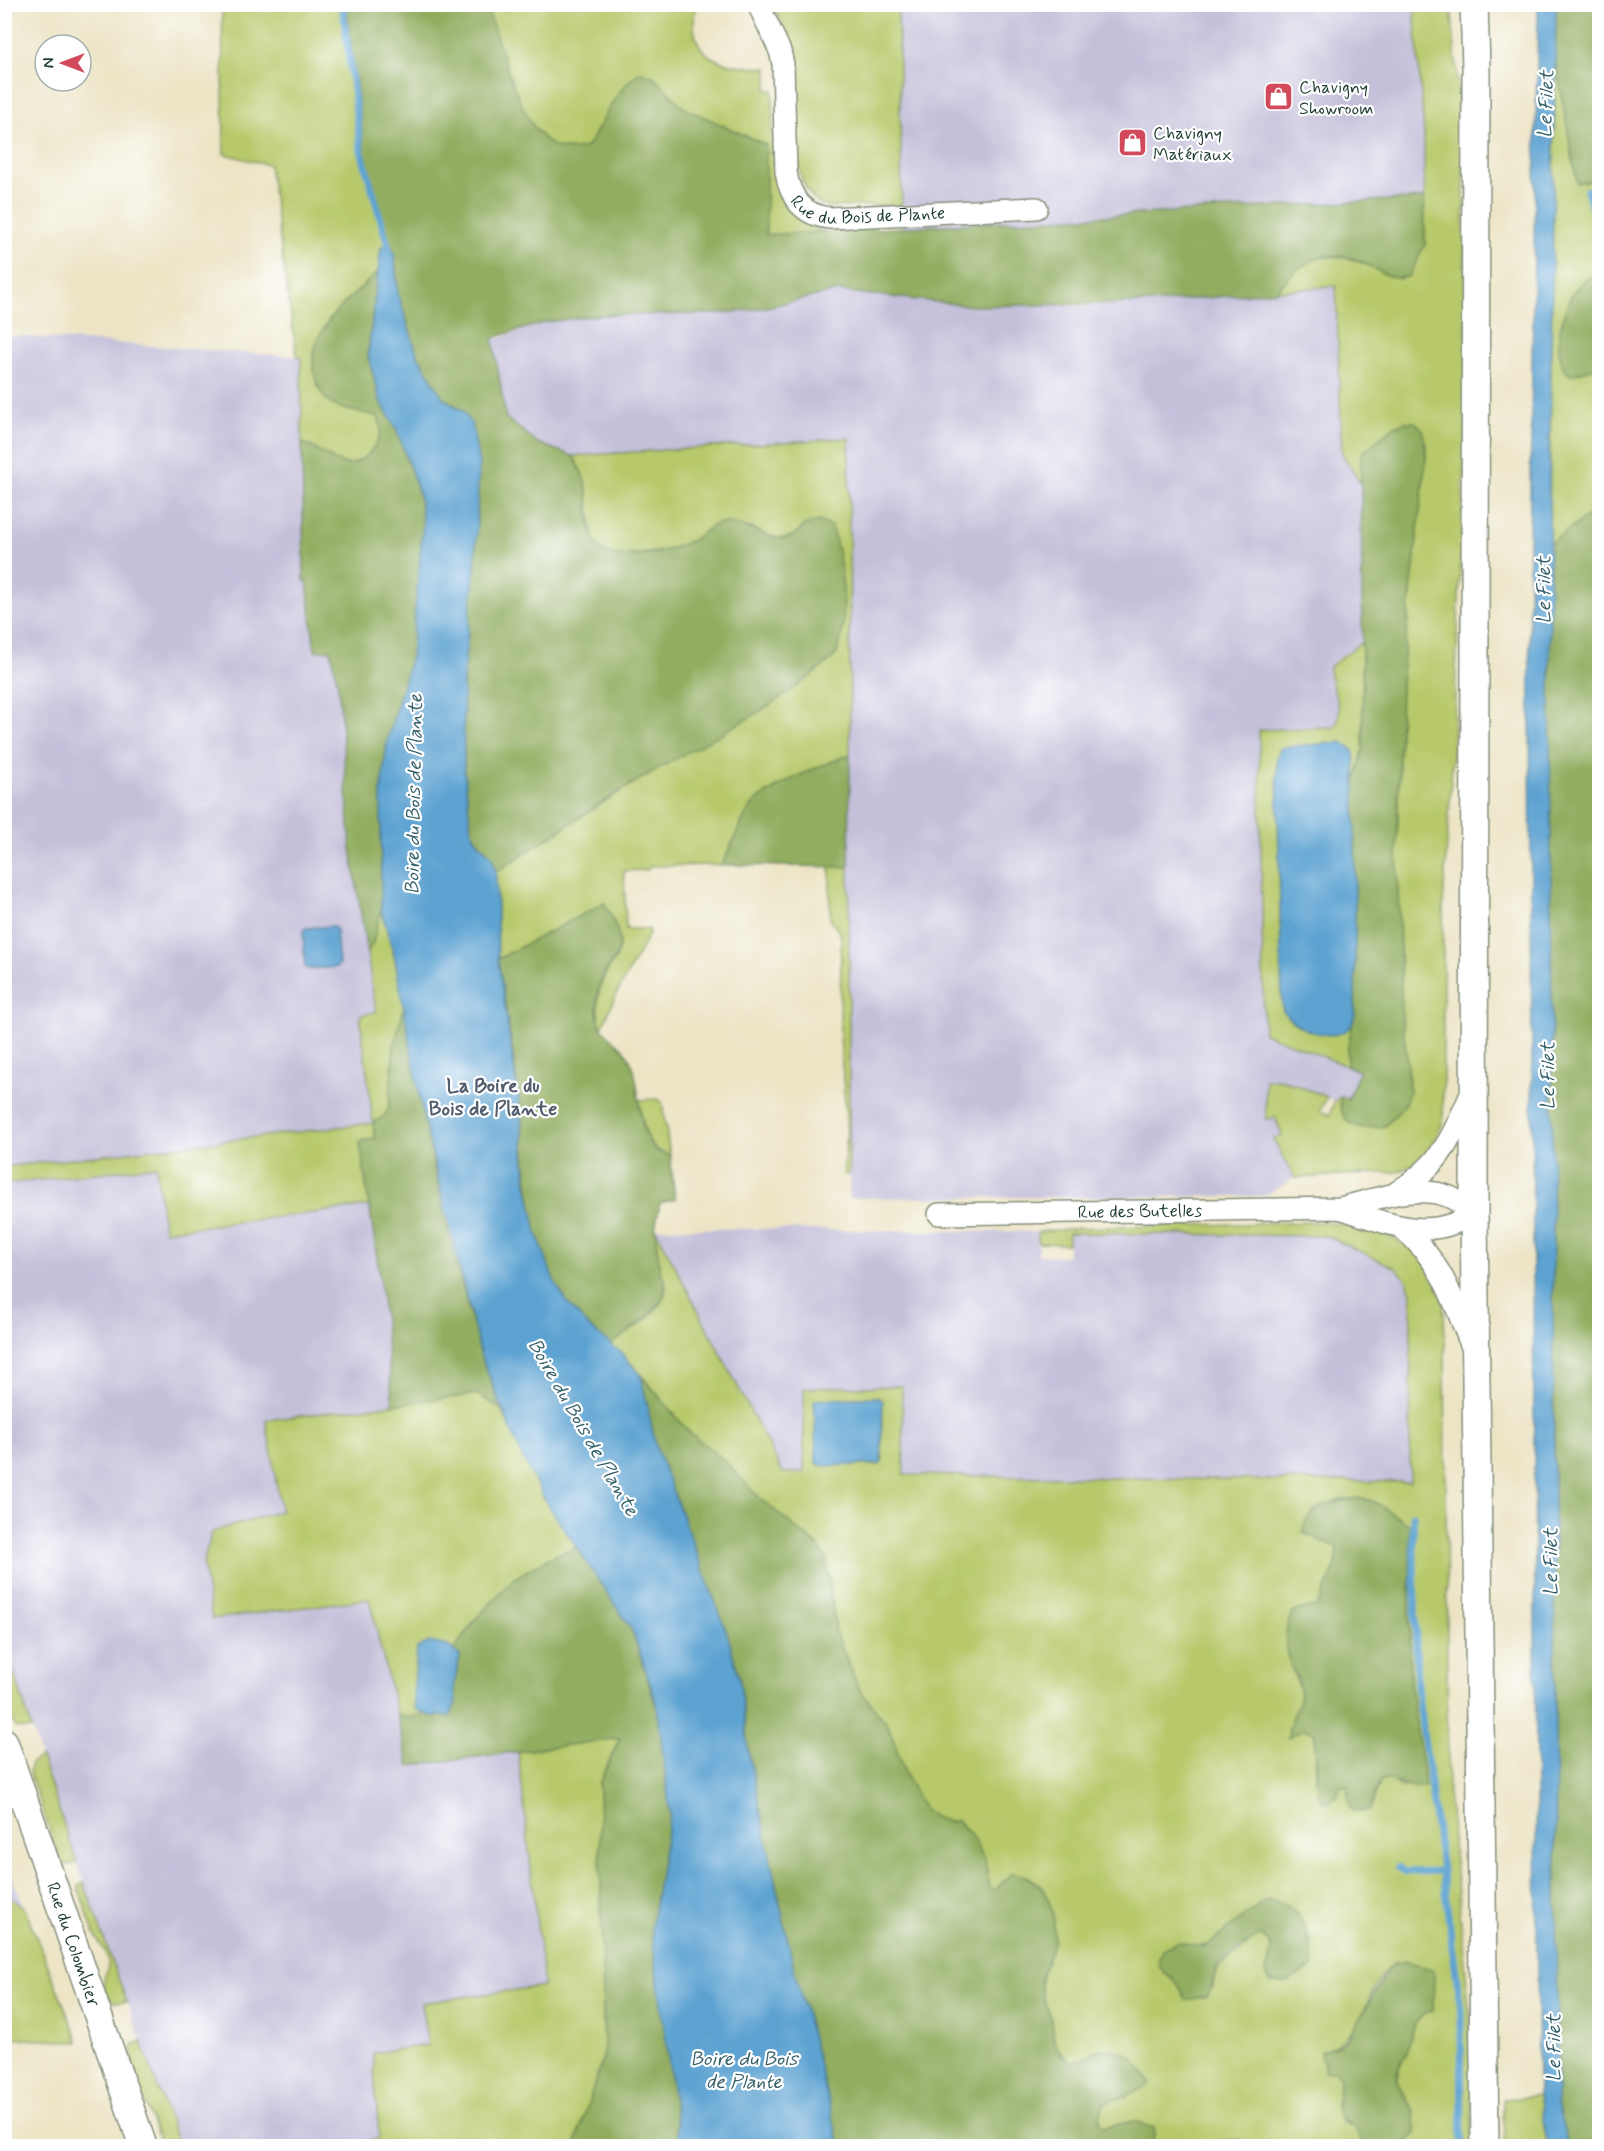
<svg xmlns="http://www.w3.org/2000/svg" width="1604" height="2151" font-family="Mynerve,sans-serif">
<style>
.industrial{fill:#c5c0da}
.green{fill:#b8c96c;stroke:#6c8350;stroke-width:1.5;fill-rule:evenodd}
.forest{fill:#92ad60;stroke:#58754a;stroke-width:1.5}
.water{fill:#5da3d2;stroke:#3e7083;stroke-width:1.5}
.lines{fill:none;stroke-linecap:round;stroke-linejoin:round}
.stream{stroke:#5da3d2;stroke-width:7}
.minor-casing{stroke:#86907c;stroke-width:24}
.major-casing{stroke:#86907c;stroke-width:30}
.minor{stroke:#fff;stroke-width:21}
.major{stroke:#fff;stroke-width:27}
.labels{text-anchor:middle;stroke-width:4.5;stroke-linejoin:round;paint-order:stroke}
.poi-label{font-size:18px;fill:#1f3d34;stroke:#fff;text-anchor:start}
.street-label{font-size:18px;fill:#1f3d34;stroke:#fff}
.water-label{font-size:20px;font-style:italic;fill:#35616b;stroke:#fff}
.neighbourhood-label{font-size:20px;font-weight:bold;fill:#515d6c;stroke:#fff}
</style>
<rect width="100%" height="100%" fill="#fff"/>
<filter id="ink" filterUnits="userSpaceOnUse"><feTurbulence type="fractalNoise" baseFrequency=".0167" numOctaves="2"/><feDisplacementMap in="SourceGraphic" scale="12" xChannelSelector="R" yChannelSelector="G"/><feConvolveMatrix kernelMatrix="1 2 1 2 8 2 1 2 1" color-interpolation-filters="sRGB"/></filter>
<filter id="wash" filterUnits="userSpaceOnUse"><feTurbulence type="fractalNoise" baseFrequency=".008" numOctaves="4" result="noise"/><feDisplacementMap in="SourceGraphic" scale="24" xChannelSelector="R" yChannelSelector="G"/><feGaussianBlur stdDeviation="1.35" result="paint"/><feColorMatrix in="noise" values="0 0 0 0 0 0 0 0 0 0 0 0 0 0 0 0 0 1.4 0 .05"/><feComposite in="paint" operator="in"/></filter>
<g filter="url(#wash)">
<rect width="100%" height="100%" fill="#ece4c5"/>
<path class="industrial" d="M898 5H1414L1424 134V198L902 227Z
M1336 286 1342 454 1361 484 1362 642 1334 661 1329 677 1338 696 1340 717 1335 727 1259 730 1264 1033 1359 1071 1348 1099 1341 1097 1335 1101 1280 1080 1266 1120 1275 1116 1282 1135 1273 1139 1295 1178 1264 1196 849 1198V439L573 456 538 443 506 418 493 340 547 322 601 315 715 314 757 309 839 291 1079 306 1153 303Z
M4 335 301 357 304 581H307L316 651 331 650 339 692 351 849 376 1013 360 1015 373 1123 5 1167Z
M156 1166 165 1231 369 1206 379 1272 393 1405 266 1420 281 1511 212 1532V1619L369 1599 409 1765 518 1751 544 1987 421 2003 428 2045 373 2053 379 2138 355 2146H179L58 1811 5 1643 4 1184Z
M655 1228 1038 1232V1255L1068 1256V1232L1327 1236 1388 1263 1404 1276 1409 1287 1411 1293V1482L904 1475 902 1386 804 1473H782Z
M4 1858 5 1861 24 1907 5 1895Z"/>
<path class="green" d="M222 5H346L365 154 389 242 381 248 378 272 328 320 331 404C344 408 366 408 377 416 395 431 364 464 348 465 332 466 317 448 302 443L301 358 297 357 269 165 224 154Z
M486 5H696C684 60 724 67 767 68V90H773C774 145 758 215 826 232L765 235 766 145 683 108 653 76 640 72 587 147C575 151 562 152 551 144 515 119 500 44 486 5Z
M772 5H898L902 205 827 207C783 192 799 107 796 70 794 46 783 25 772 5Z
M1414 5H1451L1463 143 1467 403 1452 767 1443 905V1121C1436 1145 1422 1161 1399 1172L1295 1178 1273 1139 1282 1135 1275 1117 1266 1120 1265 1080 1280 1079 1327 1097 1320 1111 1329 1115 1335 1101 1341 1096 1340 1107 1409 1077 1402 1018 1397 853 1401 681 1426 458V443L1362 454 1361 484 1342 454 1336 286 1277 291C1316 239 1348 256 1399 279L1409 276 1425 244 1424 134Z
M1555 56 1577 183 1599 179V273C1589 278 1586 284 1579 292 1560 318 1551 341 1567 372L1571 375 1599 367 1600 501 1587 517 1549 544Z
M849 438 850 755C824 764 763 788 748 811 738 827 731 848 722 865L649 866 648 870 624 871 626 929H649V934L615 997 601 1030C594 1001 598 979 618 956L604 904 498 959 496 872C545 841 592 808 642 778 709 738 777 705 837 654L842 589 798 534 785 539H772L753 528 717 525 691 541 666 551 620 556 603 551 594 541 586 485 573 456Z
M1362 642 1363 750 1355 783V759L1342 742 1277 758 1282 1007 1283 1012 1348 1029 1353 1023 1347 1051V1066L1264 1033 1259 730 1335 727C1346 705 1329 689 1329 667Z
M830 867H849V1174H843L847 1132 840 1036 841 935 830 919Z
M381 909 395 959 404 1007 394 1046 389 1109 385 1115 374 1123 375 1140 360 1142 369 1206 164 1231 156 1166 5 1184 4 1167 373 1123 360 1015 376 1012 367 953 373 942Z
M658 1099 662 1102 670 1155C644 1150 643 1122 639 1100Z
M1315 1222C1366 1225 1426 1236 1441 1294 1445 1308 1444 1325 1445 1340L1448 1792 1470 2015 1472 2146H1404L1416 2132C1416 2107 1403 2102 1397 2082 1395 2078 1411 2033 1414 2025 1417 2020 1422 2015 1427 2013L1396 1962C1362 1984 1372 2032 1325 2051L1340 2078 1336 2106 1342 2122 1355 2127 1364 2146H1242V2140L1216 2141 1215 2146H1153L1154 2128 1135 2121 1105 2127 1099 2123 1103 2104 1114 2099 1127 2098 1087 2057 1078 2062H1070L1055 2045 1052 2023 1043 2001 1041 1988 1043 1966 1053 1940 1051 1909 1042 1886 1026 1876 1003 1881 997 1889 992 1891 988 1887C988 1860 976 1838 957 1820L949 1822 936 1818 924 1810 906 1776 888 1725 859 1689 836 1633 829 1574 817 1545 762 1500 689 1432 633 1365 610 1345C628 1332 664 1313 666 1288 667 1281 662 1277 660 1271 657 1260 657 1240 655 1228L783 1473H804V1388L902 1386 904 1475 1410 1482 1411 1293 1407 1281 1396 1268 1327 1236 1069 1233 1068 1244 1038 1243V1232L1079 1228ZM877 1397 883 1460 878 1465H819L814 1400ZM1363 1498 1376 1503 1410 1526V1682L1424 1786 1402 1787 1388 1778 1381 1780 1370 1810 1353 1811 1349 1805 1348 1785 1341 1786 1336 1797 1316 1781 1315 1734 1309 1729 1288 1730 1299 1703 1300 1689 1291 1667V1615L1298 1610 1317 1607 1337 1566V1547L1329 1542 1318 1540 1313 1511 1338 1500ZM1264 1901C1292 1900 1303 1920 1311 1944L1271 1982 1266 1973C1269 1958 1278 1943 1259 1935 1251 1939 1248 1945 1241 1951 1224 1963 1214 1965 1213 1988L1186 2000 1178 1984 1164 1973 1187 1943 1196 1947 1211 1944Z
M477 1394 501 1409 545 1500 577 1547 549 1558 513 1579 475 1620 444 1664 426 1713 411 1717 397 1715 369 1599 212 1619 203 1564 212 1532 281 1511 266 1420Z
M4 1643 5 1645 32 1729 16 1728C6 1714 9 1697 9 1681 9 1668 4 1656 4 1643Z
M620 1738 599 1784 604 2054 575 2146H355L379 2138 373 2053 428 2045 421 2003 544 1986 518 1751Z
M41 1757 77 1863 67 1865 60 1860 29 1772 31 1763Z
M84 1883 127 2002H114C92 1985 111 1974 108 1960 106 1949 99 1945 95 1935 89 1921 85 1905 79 1890V1886Z
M5 1895 24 1907 79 2042 5 2038Z
M141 2041 179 2146H162C155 2127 124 2060 134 2044Z
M1538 2096 1548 2146H1504L1503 2099Z"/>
<path class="forest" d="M346 5H486C499 41 519 125 552 145 563 151 575 150 587 147 604 121 614 90 640 72L653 76 684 108 766 145V235L1424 198 1425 244 1409 276C1391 282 1382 272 1366 264 1328 245 1300 261 1277 291L1153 303 973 306 839 291 757 309 715 314 601 315 547 322 498 336 493 340 506 418 538 443 573 456C579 465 583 475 586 485 591 504 585 537 602 550 619 563 672 551 690 541 699 537 708 527 717 524 749 516 781 559 804 525L819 521 831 526C842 557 850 620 837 652 835 658 826 663 821 668 767 713 702 743 642 778 593 807 545 841 496 872L492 857 476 840 471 829 464 769 463 678 475 567 479 463 463 411 443 398 417 354 398 294 394 252 389 242 365 154Z
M1556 5H1599V179L1577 183 1555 56Z
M378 272 368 355 380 400 397 430 419 494 423 524 411 656 387 742 381 794V909L373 942 367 953 351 849 339 692 331 650 315 651 307 581H304L302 443C331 452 347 483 374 447 381 436 383 428 378 417 363 411 347 412 333 405 324 400 320 391 317 383 298 335 349 300 378 272Z
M1599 273V367L1571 375C1547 361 1563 301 1579 285 1585 280 1592 276 1599 273Z
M1405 422H1415L1423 430 1426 458 1401 681 1397 853 1402 1018 1409 1077V1092L1404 1106 1385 1126C1361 1131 1337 1127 1341 1096L1348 1099 1359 1071 1347 1066V1051L1355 1010V783L1363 750 1361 454 1395 426Z
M1599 501V2146H1568L1557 2104 1549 544 1587 517Z
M850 755 849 867 722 865C731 848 738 827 748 811 763 788 824 764 850 755Z
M604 903C642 967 598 951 597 1003 595 1040 622 1036 632 1064 642 1090 635 1129 656 1151L670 1155 675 1199 660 1203 655 1228 660 1271 665 1279 664 1298 645 1319 610 1345C594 1332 577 1317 565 1300 528 1246 528 1176 521 1114 515 1062 506 1011 498 959Z
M404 1007C427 1142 454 1280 501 1409L477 1394 393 1405 379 1272 360 1141 375 1139 373 1123 385 1115 389 1109 394 1046Z
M641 1376 689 1432 723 1459 762 1500 817 1545 826 1558 836 1633 859 1689 888 1725 906 1776 924 1810 936 1818 949 1822 957 1820C977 1840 988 1858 988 1886L992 1890 997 1889 1011 1873C1047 1876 1060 1916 1052 1947 1049 1959 1041 1968 1041 1982 1041 1997 1047 2008 1052 2022 1054 2029 1052 2037 1055 2044 1058 2051 1065 2057 1070 2062 1081 2062 1085 2057 1095 2051 1105 2045 1126 2051 1134 2060 1141 2067 1144 2076 1151 2083 1133 2096 1122 2095 1103 2104L1099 2123 1105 2127 1135 2121 1154 2128 1153 2146H840L794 1969 769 1853 748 1750 740 1681 727 1633 656 1447Z
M1363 1498 1376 1503 1410 1526V1682L1425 1786C1399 1792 1399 1776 1381 1780L1369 1810 1353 1811 1349 1805 1348 1786H1341L1330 1802H1323L1318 1795 1315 1734 1304 1729 1288 1738C1288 1720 1302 1706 1300 1687 1299 1679 1294 1673 1291 1666 1283 1648 1284 1632 1291 1615L1298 1610 1317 1607 1336 1566 1337 1547 1303 1533C1304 1504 1340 1500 1363 1498Z
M577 1547 632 1630 661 1722 670 1814 651 1929 680 2146H575L604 2054 599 1784 620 1738 409 1766 397 1715 411 1717 426 1713 444 1664 475 1620 513 1579 549 1558Z
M1264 1901C1302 1899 1311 1937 1313 1967L1287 1982H1271L1266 1973C1269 1958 1278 1942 1259 1935L1218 1965 1208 1996 1186 2000C1183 1994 1181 1987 1176 1982 1164 1970 1153 1970 1162 1950L1178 1942 1205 1947Z
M1403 1961 1434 1971 1433 2011 1423 2015 1415 2024 1407 2052 1396 2075 1397 2082 1415 2113 1416 2132 1404 2146H1364L1355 2127C1327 2115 1340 2102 1340 2078L1335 2071H1324V2063L1319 2052 1340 2045 1349 2038 1389 1967Z"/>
<path class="water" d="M1556 5 1549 476 1557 2104 1568 2146H1548L1538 2096 1537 1972 1529 547 1538 5Z
M389 242 394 252 398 294 417 354 443 398 463 411 472 425 479 463 475 567 463 678 464 769 471 829 476 840 492 857 496 872 498 959 521 1116 526 1178 537 1233 553 1278 565 1300 589 1327 622 1353 641 1376 656 1447 727 1633 740 1681 748 1750 769 1853 794 1969 840 2146H680L651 1929 670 1814 657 1704 632 1630 545 1500 522 1457 481 1356 423 1116 395 959 381 909V794L387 742 411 656 423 524 419 493 397 430 380 400 368 355 381 248Z
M1342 742 1353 750 1355 759V1010C1355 1014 1354 1020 1352 1024 1340 1047 1287 1029 1282 1007L1277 758 1280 749 1284 747Z
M333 926 336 929 339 964 337 967 308 969 305 967 303 931 306 928Z
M877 1397 883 1401 881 1464 823 1466 816 1463 814 1400Z
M429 1642 448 1646 460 1656 454 1684 456 1703 450 1716H431L415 1709 413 1698 417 1648Z"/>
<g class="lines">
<path class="stream" d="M342 4 361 150 389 249
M1587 190 1600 232
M1413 1515 1417 1687 1461 2010 1462 2146
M1398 1867 1406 1872 1442 1871"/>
</g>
</g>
<g filter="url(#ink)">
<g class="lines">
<defs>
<g id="minor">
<path id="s1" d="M758 4 780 51 783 64 786 172C790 198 803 215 829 218L1037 208"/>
<path d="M1394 1194C1445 1161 1448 1143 1473 1090"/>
<path id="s2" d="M939 1214 1340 1208C1373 1200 1417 1183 1450 1197 1458 1201 1466 1207 1474 1212 1432 1244 1386 1223 1340 1208"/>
<path d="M1402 1228C1443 1262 1453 1300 1472 1347"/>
</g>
<g id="major">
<path d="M1474 4 1476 68 1474 1212 1485 2146"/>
<path id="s3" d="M4 1742 143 2146"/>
</g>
</defs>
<use href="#minor" class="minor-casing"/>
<use href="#major" class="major-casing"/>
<use href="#minor" class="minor"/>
<use href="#major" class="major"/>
</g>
</g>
<defs>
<symbol id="shop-square" viewBox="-11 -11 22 22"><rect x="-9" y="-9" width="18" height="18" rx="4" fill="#d1495b" stroke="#fff"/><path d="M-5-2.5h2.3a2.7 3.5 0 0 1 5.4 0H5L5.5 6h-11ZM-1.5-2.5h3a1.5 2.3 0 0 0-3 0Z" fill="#fff"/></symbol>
</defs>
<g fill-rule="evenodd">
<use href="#shop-square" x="1262" y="80" width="33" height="33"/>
<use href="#shop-square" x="1116" y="126" width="33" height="33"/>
</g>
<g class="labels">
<g class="poi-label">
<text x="1299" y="93">Chavigny<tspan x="1299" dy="21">Showroom</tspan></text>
<text x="1153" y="139">Chavigny<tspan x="1153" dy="21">Matériaux</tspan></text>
</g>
<g class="street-label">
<text dy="6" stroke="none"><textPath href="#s1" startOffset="279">Rue du Bois de Plante</textPath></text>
<text dy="6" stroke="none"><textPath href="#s2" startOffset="201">Rue des Butelles</textPath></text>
<text dy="6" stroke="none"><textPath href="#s3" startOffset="214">Rue du Colombier</textPath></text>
</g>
<g class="water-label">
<text transform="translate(1545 104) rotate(-88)" y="7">Le Filet</text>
<text transform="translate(1543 590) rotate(-90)" y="7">Le Filet</text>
<text transform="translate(413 794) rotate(-89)" y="7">Boire du Bois de Plante</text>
<text transform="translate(1547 1076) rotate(-90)" y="7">Le Filet</text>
<text transform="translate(584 1427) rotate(60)" y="7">Boire du Bois de Plante</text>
<text transform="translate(1550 1562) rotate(-90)" y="7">Le Filet</text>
<text transform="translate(1553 2048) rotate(-90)" y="7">Le Filet</text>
<text x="744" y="2065">Boire du Bois<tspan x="744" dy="23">de Plante</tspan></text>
</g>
<g class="neighbourhood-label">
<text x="493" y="1092">La Boire du<tspan x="493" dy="23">Bois de Plante</tspan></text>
</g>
</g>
<rect width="1604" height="2151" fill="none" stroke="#fff" stroke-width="24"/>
<g transform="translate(63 63) rotate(270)"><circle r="28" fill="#ffffff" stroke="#a5b1ae" stroke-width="1.5"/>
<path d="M0-4.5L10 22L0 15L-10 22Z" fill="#d1495b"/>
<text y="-9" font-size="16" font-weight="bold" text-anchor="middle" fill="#1f3d34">N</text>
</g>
</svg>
